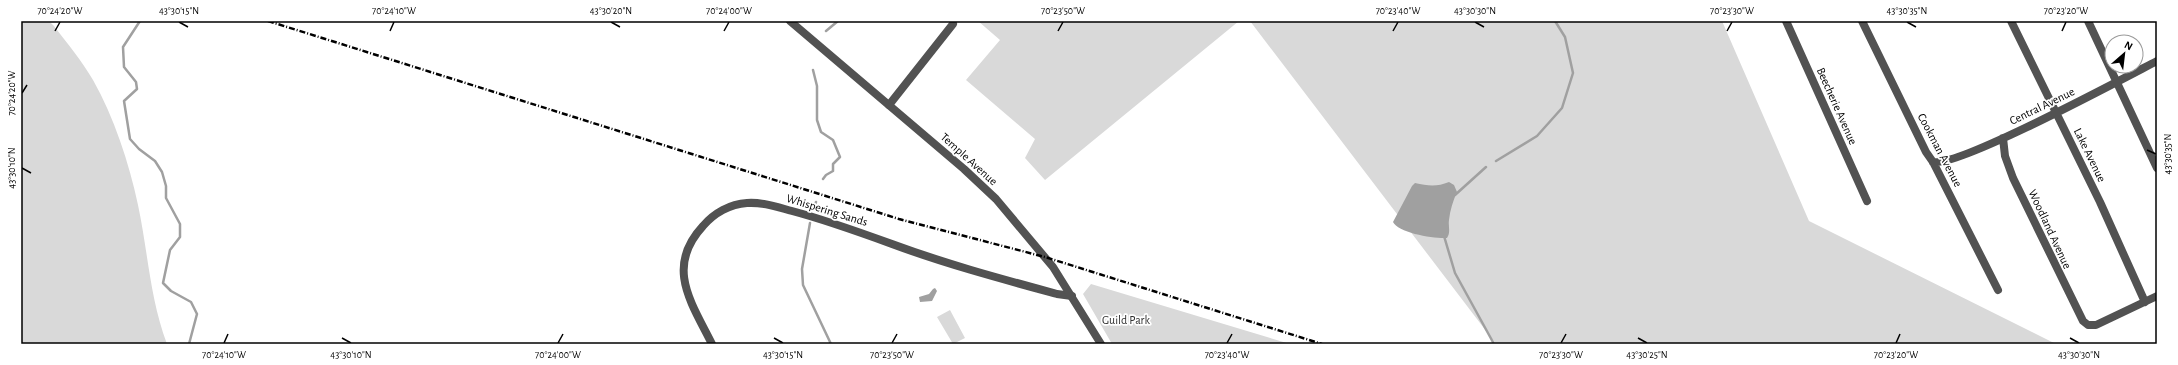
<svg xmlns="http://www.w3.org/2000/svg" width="2178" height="365" font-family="'Alegreya Sans',sans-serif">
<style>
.green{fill:#d9d9d9}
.water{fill:#a0a0a0}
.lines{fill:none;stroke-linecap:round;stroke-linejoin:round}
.stream{stroke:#a0a0a0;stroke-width:2.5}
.minor{stroke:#525252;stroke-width:8}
.tertiary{stroke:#525252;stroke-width:8}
.rail{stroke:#000;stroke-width:2.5;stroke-dasharray:6 2 1 2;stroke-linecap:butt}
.ticks{fill:none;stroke:#000;stroke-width:1.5}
.labels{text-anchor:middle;stroke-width:3.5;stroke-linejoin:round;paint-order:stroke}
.street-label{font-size:12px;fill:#000;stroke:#fff}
.park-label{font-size:12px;fill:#303030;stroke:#fff}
.neatline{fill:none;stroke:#000;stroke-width:1.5}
.ticks-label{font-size:10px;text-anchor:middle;fill:#000}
</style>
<rect width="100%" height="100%" fill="#fff"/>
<path class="green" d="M21 21H49L54 26C67 43 82 61 93 80 114 117 129 163 138 205 148 252 150 299 167 344H21Z
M978 21H1239L1045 180 1025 158 1035 139 966 80 1000 40Z
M1250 21H1722L1809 221 2056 344H1496Z
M1091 284 1290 344H1112L1083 294Z
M950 310 965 338 953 344 937 317Z"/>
<path class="water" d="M1449 182 1454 185 1457 192C1453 201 1450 210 1449 220 1448 226 1451 232 1447 238 1435 239 1398 233 1393 222L1412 186 1415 183C1428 186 1437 187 1449 182Z
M933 289 935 288 937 291 932 301 920 302 919 297 929 294Z"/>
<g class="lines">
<path class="stream" d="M140 21 123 47 124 67 136 82 137 89 124 101 130 139 139 149 155 161 162 172 166 186V198L180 224V237L170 250 163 283 171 291 191 302 197 314 189 344
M826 31 838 21
M813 70 817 86V120L821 132 833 140 840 157 833 164V171L826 175 823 179
M1496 161 1537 136 1562 108 1573 73 1565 37 1555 21
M1455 195 1486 167
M813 209 816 202
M810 223 802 269 803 285 831 344
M1444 236 1455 273 1494 344"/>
<path class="minor" d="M1786 21 1867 201
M1862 21 1926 152 1933 162 1998 290
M2011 21 2100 202 2145 302
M2088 21 2157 168
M889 105 953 24
M2003 138 2005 156 2013 178 2083 321 2088 325H2096L2157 296
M1933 162C1957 168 2126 77 2157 61
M712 344C691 302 665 267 703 226 714 213 730 204 747 203 763 202 777 207 792 211 826 220 859 232 892 244 946 264 1002 279 1057 294L1072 296"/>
<path class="tertiary" d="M790 21 964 169 996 199 1053 267 1101 344"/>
<path class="rail" d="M268 21 899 219 1045 257 1322 344"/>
</g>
<path class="ticks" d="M179 22 188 27M611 22 620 27M1475 22 1484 27M1907 22 1916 27M55 31 60 22M390 31 394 22M724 31 729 22M1058 31 1063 22M1393 31 1398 22M1727 31 1732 22M2062 31 2066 22M22 93 27 85M2147 150 2156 154M22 168 31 173M342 338 351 343M774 338 783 343M1638 338 1647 343M2070 338 2079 343M224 343 228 334M558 343 563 334M892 343 897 334M1227 343 1232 334M1561 343 1566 334M1896 343 1900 334"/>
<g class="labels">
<g class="street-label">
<text transform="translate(1837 106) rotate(66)" y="4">Beecherie Avenue</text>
<text transform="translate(2042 106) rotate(-26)" y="4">Central Avenue</text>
<text transform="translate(1940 150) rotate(62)" y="4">Cookman Avenue</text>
<text transform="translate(2090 155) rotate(64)" y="4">Lake Avenue</text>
<text transform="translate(969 159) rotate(42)" y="4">Temple Avenue</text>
<text transform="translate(827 210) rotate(17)" y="4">Whispering Sands</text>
<text transform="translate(2050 229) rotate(65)" y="4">Woodland Avenue</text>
</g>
<g class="park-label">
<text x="1126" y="324">Guild Park</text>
</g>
</g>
<rect width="2178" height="365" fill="none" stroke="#ffffff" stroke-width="44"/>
<g transform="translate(2124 54) rotate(28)"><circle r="19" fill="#ffffff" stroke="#999999"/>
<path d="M0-3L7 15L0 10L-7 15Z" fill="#000000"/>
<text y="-6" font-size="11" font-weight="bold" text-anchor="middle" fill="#000000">N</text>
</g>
<rect x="22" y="22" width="2134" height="321" class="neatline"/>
<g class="ticks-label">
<text x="60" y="14">70°24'20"W</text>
<text x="179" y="14">43°30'15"N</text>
<text x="394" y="14">70°24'10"W</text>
<text x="611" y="14">43°30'20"N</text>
<text x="729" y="14">70°24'00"W</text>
<text x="1063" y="14">70°23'50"W</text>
<text x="1398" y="14">70°23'40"W</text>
<text x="1475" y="14">43°30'30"N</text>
<text x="1732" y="14">70°23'30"W</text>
<text x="1907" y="14">43°30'35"N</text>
<text x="2066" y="14">70°23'20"W</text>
<text transform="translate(11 93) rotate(-90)" y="4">70°24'20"W</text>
<text transform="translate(2167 154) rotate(-90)" y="4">43°30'35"N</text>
<text transform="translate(11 168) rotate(-90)" y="4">43°30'10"N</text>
<text x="224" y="358">70°24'10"W</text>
<text x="351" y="358">43°30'10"N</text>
<text x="558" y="358">70°24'00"W</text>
<text x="783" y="358">43°30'15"N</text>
<text x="892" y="358">70°23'50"W</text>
<text x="1227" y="358">70°23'40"W</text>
<text x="1561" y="358">70°23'30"W</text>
<text x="1647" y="358">43°30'25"N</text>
<text x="1896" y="358">70°23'20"W</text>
<text x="2079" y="358">43°30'30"N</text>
</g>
</svg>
